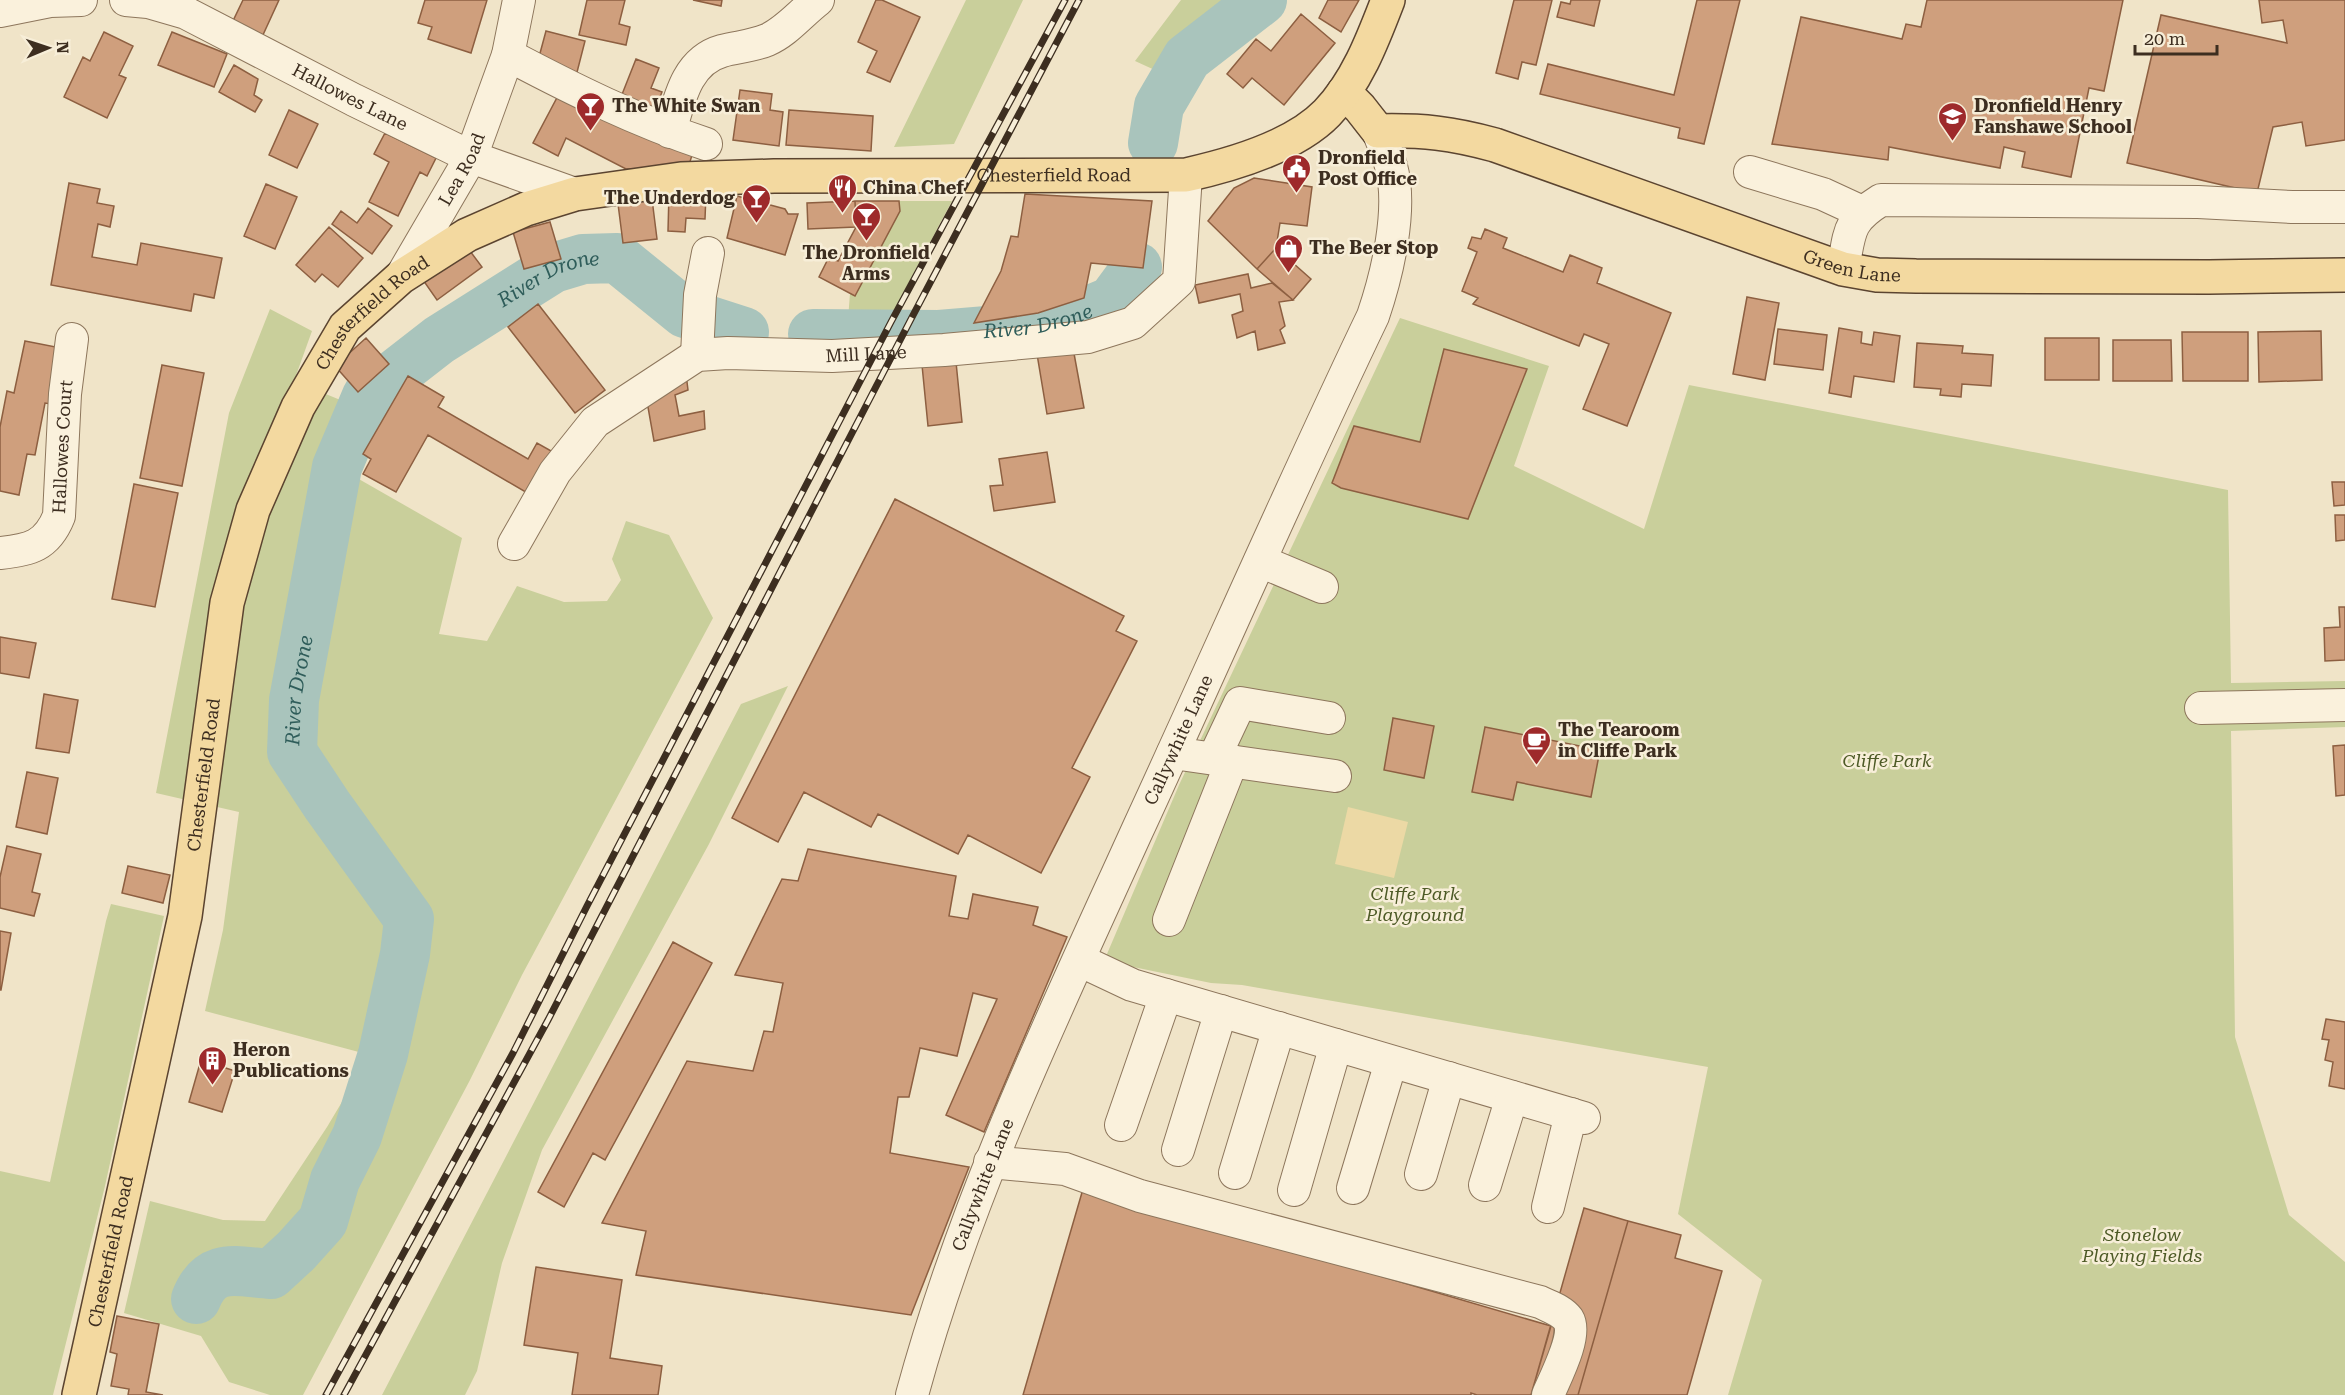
<svg xmlns="http://www.w3.org/2000/svg" width="2345" height="1395" font-family="'Roboto Serif',serif">
<style>
.green{fill:#c9cf9b}
.sand{fill:#ecd9a5}
.lines{fill:none;stroke-linecap:round;stroke-linejoin:round}
.river{stroke:#a9c4bc;stroke-width:50}
.building{fill:#cf9f7d;stroke:#8d5f41;stroke-width:1.5}
.minor-casing{stroke:#8d765c;stroke-width:34}
.major-casing{stroke:#5b4430;stroke-width:36}
.minor{stroke:#faf1dc;stroke-width:32}
.major{stroke:#f3d9a0;stroke-width:33}
.rail-casing{stroke:#3d2e20;stroke-width:7}
.rail{stroke:#f7eed8;stroke-width:4.5;stroke-dasharray:14;stroke-linecap:butt}
.labels{text-anchor:middle;stroke-width:5;stroke-linejoin:round;paint-order:stroke}
.street-label{font-size:18px;fill:#3d2e20;stroke:#f7eed8}
.poi-label{font-size:18px;font-weight:bold;fill:#3d2e20;stroke:#f7eed8;text-anchor:start}
.park-label{font-size:18px;font-style:italic;fill:#4d5a26;stroke:#f7eed8}
.water-label{font-size:20px;font-style:italic;fill:#2f5d5a;stroke:#f7eed8}
</style>
<rect width="100%" height="100%" fill="#f0e4c8"/>
<path class="green" d="M966 0H1023L954 144 894 147Z
M1181 0H1262L1258 5 1225 27 1192 87 1135 61Z
M899 201H952L876 344 846 347 850 293 855 296 900 211Z
M270 309 312 331 294 381 377 415 350 474 462 538 439 634 487 641 517 586 564 602 607 601 621 580 612 559 626 521 669 535 713 618 522 975 470 1080 303 1395H270L229 1382 201 1336 124 1313 150 1201 223 1220 265 1221 327 1127 370 1055 205 1011 223 930 239 812 156 793 229 413Z
M1400 318 1549 366 1514 466 1644 529 1689 385 2228 490 2231 683 2345 681V727L2231 731 2235 1037 2289 1215 2345 1262V1395H1728L1762 1280 1678 1214 1708 1067 1242 985 1211 983 1104 961 1179 785Z
M788 686 709 844 542 1150 502 1263 477 1371 465 1395H382L741 704Z
M111 904 164 916 105 1186 53 1395H0V1171L50 1182 106 921Z"/>
<path class="sand" d="M1348 807 1408 822 1394 878 1335 864Z"/>
<g class="lines">
<g class="river">
<path d="M1153 143 1159 106 1187 58 1262 0"/>
<path id="s1" d="M813 334 939 335 1035 327 1076 316 1112 301 1137 267"/>
<path id="s2" d="M196 1299C211 1261 237 1272 271 1274L296 1251 323 1221 335 1180 357 1136 383 1054 405 954 409 919 327 805 292 752 294 700 337 467 367 396 439 340 553 268 583 259 617 258 685 313 744 332"/>
</g>
</g>
<path class="building" d="M243 0H279L262 37 232 23Z
M425 0H487L471 53 428 39 432 27 418 23Z
M587 0H625L619 24 630 27 626 45 579 35Z
M693 0H722L721 6Z
M876 0H882L920 17 890 82 867 72 877 51 858 42Z
M1328 0H1359L1341 32 1319 18Z
M1514 0H1552L1536 65 1522 62 1518 79 1496 73Z
M1571 0H1600L1594 26 1557 17 1561 2 1570 4Z
M1697 0H1740L1704 144 1678 138 1680 128 1540 94 1548 64 1674 95Z
M1927 0H2123L2104 91 2089 88 2071 177 2022 167 2025 152 2004 147 2000 168 1889 147 1888 160 1772 144 1801 17 1902 39 1906 24 1921 27Z
M2259 0H2345V140L2306 146 2302 122 2273 127 2257 193 2127 163 2161 15 2287 43 2283 20 2262 23Z
M1301 14 1335 43 1284 105 1252 78 1243 88 1227 74 1256 39 1271 51Z
M546 31 585 41 575 80 539 57Z
M104 32 133 46 119 75 126 78 107 118 64 97 83 57 90 61Z
M172 32 227 54 214 87 158 65Z
M636 59 659 68 651 88 662 92 653 115 619 102Z
M234 65 258 79 254 95 262 100 255 112 219 92Z
M740 90 772 94 770 110 783 112 779 146 733 140Z
M560 92 693 152 688 168 626 169 566 138 558 156 533 143Z
M289 110 318 124 297 168 269 155Z
M789 110 873 116 871 151 786 145Z
M385 133 436 158 427 176 420 172 398 216 369 202 389 162 374 154Z
M1254 178 1312 187 1307 226 1280 223 1276 248 1257 269 1208 221 1234 188Z
M69 183 100 189 97 203 114 206 110 227 98 224 92 257 137 265 141 243 222 258 214 298 194 294 191 311 51 285Z
M266 184 297 197 275 249 244 236Z
M669 193 706 194 705 219 686 218 685 232 668 231Z
M1025 194 1152 201 1143 268 1091 263 1084 298 1038 313 974 323 1001 271 1011 236 1018 237Z
M737 196 785 209 788 214H798L785 255 727 238Z
M652 199 657 239 623 243 618 204Z
M855 201H899L900 211 855 296 819 277 829 257 838 261 856 227Z
M855 201 856 227 808 229 807 203Z
M368 208 392 226 372 254 332 224 341 211 357 223Z
M550 222 561 259 524 269 513 232Z
M329 227 363 258 338 287 322 274 315 282 296 265Z
M1485 229 1507 238 1503 248 1563 272 1570 255 1602 268 1597 283 1671 313 1627 426 1583 409 1609 344 1584 334 1579 346 1473 304 1478 298 1462 291 1477 252 1468 248 1472 237 1481 239Z
M467 247 482 267 437 300 423 280Z
M1276 248 1311 279 1293 300 1257 269Z
M1248 274 1251 288 1272 283 1293 300 1279 302 1285 326 1280 330 1285 343 1258 350 1255 331 1237 338 1232 315 1243 311 1240 294 1199 303 1195 285Z
M1747 297 1779 303 1765 380 1733 374Z
M538 304 605 390 575 413 508 327Z
M1839 328 1862 332 1861 343 1872 345 1874 332 1900 336 1894 382 1854 376 1851 397 1829 393Z
M1778 329 1827 335 1823 370 1774 364Z
M2321 331 2322 380 2259 382 2258 332Z
M2182 332H2248V381H2183Z
M366 338 389 364 358 392 335 366Z
M2045 338H2099V380H2045Z
M2113 340H2171L2172 381H2113Z
M25 341 61 348 51 404 45 403 35 455 27 454 19 495 0 491V427L7 391 14 393Z
M1917 343 1963 346 1962 353 1993 355 1991 386 1962 384 1961 397 1940 395 1941 389 1914 387Z
M1073 348 1084 408 1047 414 1037 354Z
M1444 349 1527 369 1468 519 1341 488 1332 483 1354 426 1420 442Z
M956 362 962 422 928 426 922 365Z
M162 365 204 373 182 486 140 478Z
M686 374 688 390 675 395 679 416 704 411 705 429 654 441 646 396Z
M408 376 444 397 438 407 528 459 537 443 553 452 529 494 428 435 396 492 363 474 371 459 363 454Z
M1047 452 1055 502 994 511 990 486 1003 485 999 459Z
M2332 482H2345V505L2334 506Z
M134 484 178 493 155 607 112 599Z
M895 499 1124 616 1116 631 1137 641 1072 768 1090 777 1041 873 968 835 958 854 878 814 871 827 804 792 778 842 732 818Z
M2335 515H2345V540L2336 541Z
M2339 607H2345V660L2325 661 2324 628 2340 627Z
M0 637 36 643 29 678 0 673Z
M44 694 78 700 69 753 36 748Z
M1393 718 1434 726 1424 778 1384 770Z
M1485 727 1600 750 1591 797 1517 782 1513 800 1472 792Z
M2345 745V795L2336 796 2333 746Z
M27 772 58 778 47 834 16 827Z
M7 846 41 854 32 892 40 894 34 916 0 908V877Z
M808 849 956 876 949 916 968 919 973 894 1038 907 1033 925 1067 937 984 1132 946 1115 997 999 973 993 957 1056 920 1048 909 1097H898L890 1153 969 1167 911 1315 636 1275 646 1231 602 1223 687 1061 753 1071 764 1031 773 1032 783 983 735 975 782 879 798 881Z
M128 866 170 875 163 903 122 893Z
M0 931 11 933 1 990H0Z
M673 942 712 963 605 1160 593 1153 564 1207 538 1192Z
M2326 1019 2345 1022V1089L2329 1086 2333 1062 2325 1060 2329 1040 2322 1039Z
M201 1060 235 1071 222 1112 189 1102Z
M1083 1189 1551 1326 1531 1395H1477L1471 1393V1395H1023Z
M1584 1208 1628 1221 1578 1395H1531Z
M1628 1221 1681 1235 1675 1258 1722 1271 1687 1395H1578Z
M536 1267 622 1280 610 1358 662 1366 658 1395H572L578 1353 524 1345Z
M117 1316 159 1324 146 1392 163 1395H128L129 1389 111 1386 117 1354 110 1352Z"/>
<g class="lines">
<defs>
<g id="minor">
<path id="s3" d="M126 0 148 2 186 13 354 100 471 157 575 194"/>
<path d="M0 11 50 1 81 0"/>
<path d="M508 55C572 89 637 121 706 144"/>
<path d="M670 132C679 101 686 61 722 51 737 47 753 46 767 40 786 32 801 13 818 0"/>
<path d="M1750 172 1823 194 1862 212"/>
<path d="M1843 269C1850 232 1847 221 1881 200L2198 202 2292 207H2345"/>
<path id="s4" d="M401 277 471 157 508 55 519 0"/>
<path d="M697 355 700 295 708 253"/>
<path id="s5" d="M514 544 555 472 595 422 697 355 728 353 832 356 944 350 1088 337 1133 323 1179 281 1186 175"/>
<path id="s6" d="M0 553C30 550 47 546 59 516L65 394 72 339"/>
<path d="M1260 561 1322 587"/>
<path d="M2201 708 2345 705"/>
<path d="M1173 753 1335 776"/>
<path d="M1214 758 1240 703 1329 718"/>
<path d="M1169 920 1232 761"/>
<path d="M1079 960 1132 985 1584 1118"/>
<path d="M1121 1125 1166 995"/>
<path d="M1178 1150 1221 1011"/>
<path d="M990 1162 1065 1169 1140 1196 1540 1302C1550 1307 1561 1310 1568 1319 1578 1335 1555 1378 1548 1395"/>
<path d="M1235 1173 1279 1028"/>
<path d="M1421 1174 1449 1078"/>
<path d="M1485 1185 1512 1097"/>
<path d="M1353 1188 1391 1062"/>
<path d="M1294 1190 1336 1045"/>
<path d="M1548 1207 1571 1114"/>
<path id="s7" d="M912 1395C965 1199 1053 1016 1137 831 1216 660 1291 487 1373 316 1387 275 1403 209 1391 166 1388 154 1382 142 1378 131"/>
</g>
<g id="major">
<path id="s8" d="M1344 92 1360 108 1378 131C1423 130 1451 133 1495 145L1843 269 1877 275 1916 276 2209 277 2345 275"/>
<path id="s9" d="M79 1395 185 916 227 603 253 510 298 407 345 327 401 277 467 235 526 209 575 194 681 179 774 176 1186 175C1231 165 1294 147 1327 113 1357 82 1373 39 1388 0"/>
</g>
</defs>
<use href="#minor" class="minor-casing"/>
<use href="#major" class="major-casing"/>
<use href="#minor" class="minor"/>
<use href="#major" class="major"/>
<defs>
<path id="rail" d="M326 1395 513 1053 587 906 891 322 1065 0
M344 1395 548 1020 910 321 1079 0"/>
</defs>
<use href="#rail" class="rail-casing"/>
<use href="#rail" class="rail"/>
</g>
<defs>
<symbol id="bar-pin" viewBox="-11 -11 22 30"><path d="M0 17L-7.5 6A9.5 9.5 0 1 1 7.5 6Z" fill="#9e2a2b" stroke="#f7eed8"/><path d="M-6-5H6L.8 .8V4.5H3.5V6h-7V4.5H-.8V.8Z" fill="#fff"/></symbol>
<symbol id="school-pin" viewBox="-11 -11 22 30"><path d="M0 17L-7.5 6A9.5 9.5 0 1 1 7.5 6Z" fill="#9e2a2b" stroke="#f7eed8"/><path d="M0-5L7-2L0 1L-7-2ZM-4 1L0 2.5L4 1V4Q0 6-4 4Z" fill="#fff"/></symbol>
<symbol id="civic-pin" viewBox="-11 -11 22 30"><path d="M0 17L-7.5 6A9.5 9.5 0 1 1 7.5 6Z" fill="#9e2a2b" stroke="#f7eed8"/><path d="M-.6-6.5H3V-4.5H.6V-3L4-1V1h2V6H-6V1h2V-1L-.6-3ZM-1.2 2.5V6h2.4V2.5Z" fill="#fff"/></symbol>
<symbol id="restaurant-pin" viewBox="-11 -11 22 30"><path d="M0 17L-7.5 6A9.5 9.5 0 1 1 7.5 6Z" fill="#9e2a2b" stroke="#f7eed8"/><path d="M-5-6h1v4h1v-4h1v4h1v-4h1v5L-1.5 .5V6h-2V.5L-5-1ZM5-6V6H3V1.5H1.5Q1.5-4 5-6Z" fill="#fff"/></symbol>
<symbol id="shop-pin" viewBox="-11 -11 22 30"><path d="M0 17L-7.5 6A9.5 9.5 0 1 1 7.5 6Z" fill="#9e2a2b" stroke="#f7eed8"/><path d="M-5-2.5h2.3a2.7 3.5 0 0 1 5.4 0H5L5.5 6h-11ZM-1.5-2.5h3a1.5 2.3 0 0 0-3 0Z" fill="#fff"/></symbol>
<symbol id="cafe-pin" viewBox="-11 -11 22 30"><path d="M0 17L-7.5 6A9.5 9.5 0 1 1 7.5 6Z" fill="#9e2a2b" stroke="#f7eed8"/><path d="M-5.5-4.5H6V0H3Q3 3.5 0 3.5H-2.5Q-5.5 3.5-5.5 0ZM3-3.2v2h1.7v-2ZM-6 4.5H4V6H-6Z" fill="#fff"/></symbol>
<symbol id="building-pin" viewBox="-11 -11 22 30"><path d="M0 17L-7.5 6A9.5 9.5 0 1 1 7.5 6Z" fill="#9e2a2b" stroke="#f7eed8"/><path d="M-4-6H4V6H1V3H-1V6H-4ZM-2.5-4.3h1.7v1.8h-1.7ZM.8-4.3h1.7v1.8H.8ZM-2.5-1h1.7V.8h-1.7ZM.8-1h1.7V.8H.8Z" fill="#fff"/></symbol>
</defs>
<g fill-rule="evenodd">
<use href="#bar-pin" x="574" y="90" width="33" height="45"/>
<use href="#school-pin" x="1936" y="100" width="33" height="45"/>
<use href="#civic-pin" x="1280" y="152" width="33" height="45"/>
<use href="#restaurant-pin" x="826" y="172" width="33" height="45"/>
<use href="#bar-pin" x="740" y="182" width="33" height="45"/>
<use href="#bar-pin" x="850" y="200" width="33" height="45"/>
<use href="#shop-pin" x="1272" y="232" width="33" height="45"/>
<use href="#cafe-pin" x="1520" y="724" width="33" height="45"/>
<use href="#building-pin" x="196" y="1044" width="33" height="45"/>
</g>
<g class="labels">
<g class="street-label">
<text dy="6" stroke="none"><textPath href="#s3" startOffset="246">Hallowes Lane</textPath></text>
<text dy="6" stroke="none"><textPath href="#s4" startOffset="124">Lea Road</textPath></text>
<text dy="6" stroke="none"><textPath href="#s9" startOffset="1857">Chesterfield Road</textPath></text>
<text dy="6" stroke="none"><textPath href="#s8" startOffset="548">Green Lane</textPath></text>
<text dy="6" stroke="none"><textPath href="#s9" startOffset="1137">Chesterfield Road</textPath></text>
<text dy="6" stroke="none"><textPath href="#s5" startOffset="438">Mill Lane</textPath></text>
<text dy="6" stroke="none"><textPath href="#s6" startOffset="144">Hallowes Court</textPath></text>
<text dy="6" stroke="none"><textPath href="#s7" startOffset="708">Callywhite Lane</textPath></text>
<text dy="6" stroke="none"><textPath href="#s9" startOffset="633">Chesterfield Road</textPath></text>
<text dy="6" stroke="none"><textPath href="#s7" startOffset="222">Callywhite Lane</textPath></text>
<text dy="6" stroke="none"><textPath href="#s9" startOffset="147">Chesterfield Road</textPath></text>
</g>
<g class="poi-label">
<text x="612" y="112">The White Swan</text>
<text x="1974" y="112">Dronfield Henry<tspan x="1974" dy="21">Fanshawe School</tspan></text>
<text x="1318" y="164">Dronfield<tspan x="1318" dy="21">Post Office</tspan></text>
<text x="863" y="194">China Chef</text>
<text x="735" y="204" text-anchor="end">The Underdog</text>
<text x="1309" y="254">The Beer Stop</text>
<text x="866" y="259" text-anchor="middle">The Dronfield<tspan x="866" dy="21">Arms</tspan></text>
<text x="1558" y="736">The Tearoom<tspan x="1558" dy="21">in Cliffe Park</tspan></text>
<text x="233" y="1056">Heron<tspan x="233" dy="21">Publications</tspan></text>
</g>
<g class="park-label">
<text x="1887" y="767">Cliffe Park</text>
<text x="1415" y="900">Cliffe Park<tspan x="1415" dy="21">Playground</tspan></text>
<text x="2142" y="1241">Stonelow<tspan x="2142" dy="21">Playing Fields</tspan></text>
</g>
<g class="water-label">
<text dy="7" stroke="none"><textPath href="#s2" startOffset="1266">River Drone</textPath></text>
<text dy="7" stroke="none"><textPath href="#s1" startOffset="226">River Drone</textPath></text>
<text dy="7" stroke="none"><textPath href="#s2" startOffset="744">River Drone</textPath></text>
</g>
</g>
<g transform="translate(48 48) rotate(88)" stroke="#f7eed8" stroke-width="4.5" paint-order="stroke">
<path d="M0-4.5L10 22L0 15L-10 22Z" fill="#3d2e20"/>
<text y="-9" font-size="16" font-weight="bold" text-anchor="middle" fill="#3d2e20">N</text>
</g>
<path d="M2135 45v9h82v-9" fill="none" stroke="#3d2e20" stroke-width="3"/>
<text x="2144" y="45" font-size="18" fill="#3d2e20" stroke="#f7eed8" stroke-width="4.5" paint-order="stroke">20 m</text>
</svg>
